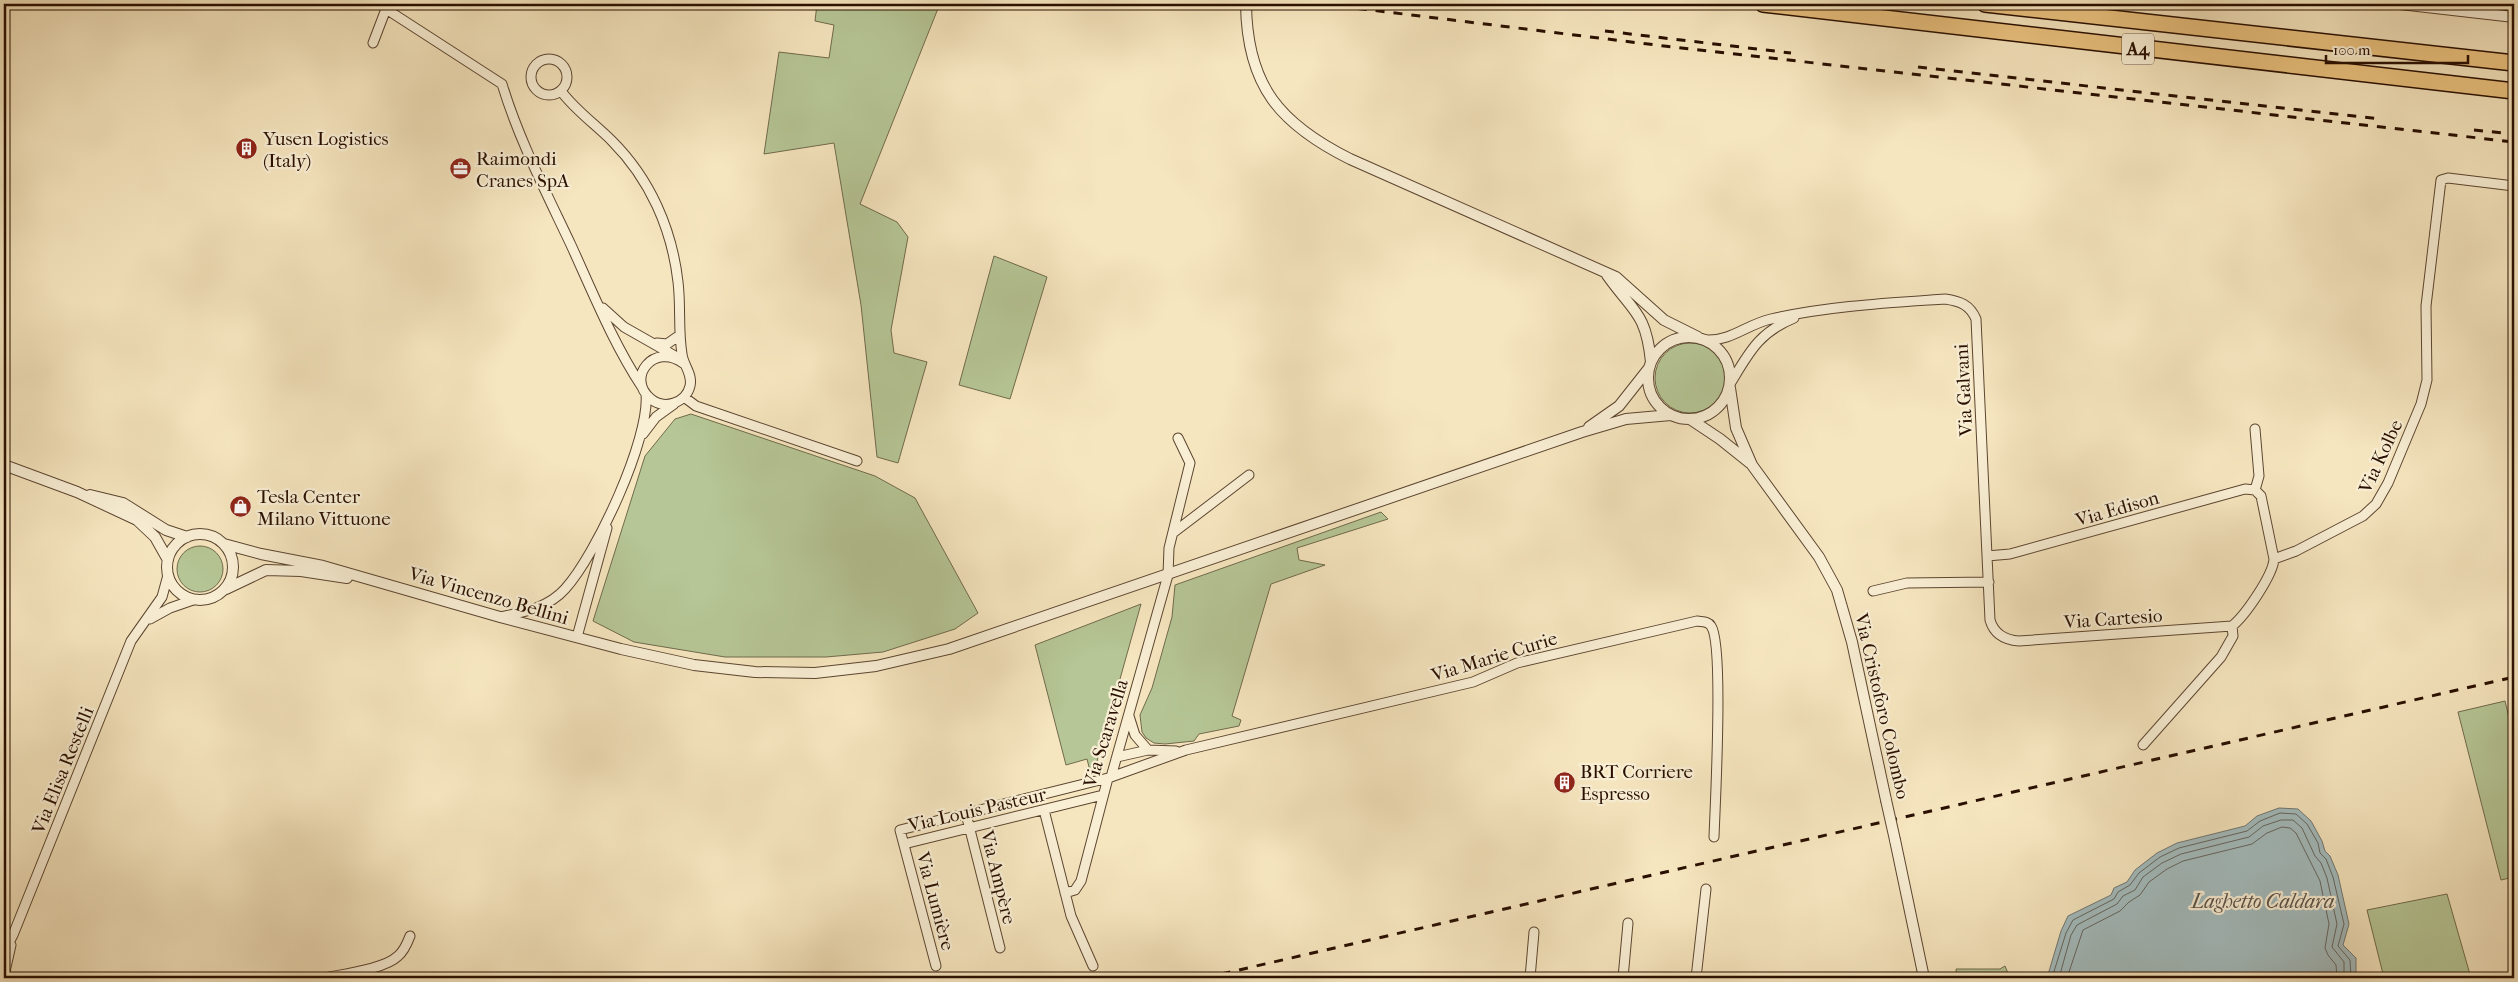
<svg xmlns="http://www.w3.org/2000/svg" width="2518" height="982" font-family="'IM FELL French Canon',serif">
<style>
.green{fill:#b6c696;stroke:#706a4b}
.water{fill:#a3bcbe;stroke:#727772}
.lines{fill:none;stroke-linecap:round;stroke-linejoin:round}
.shore{stroke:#66665f;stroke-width:1}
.minor-casing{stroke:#5c4530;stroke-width:11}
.tertiary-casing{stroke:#5c4530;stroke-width:12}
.motorway-casing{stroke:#290f00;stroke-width:18}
.minor{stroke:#f9efd5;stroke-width:9}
.tertiary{stroke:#f9efd5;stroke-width:10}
.motorway{stroke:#ebc380;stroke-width:15}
.rail{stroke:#290f00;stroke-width:3;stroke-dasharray:9 9;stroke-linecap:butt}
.tertiary-bridge-casing{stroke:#5c4530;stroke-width:12;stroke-linecap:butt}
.tertiary-bridge{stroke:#f9efd5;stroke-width:10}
.labels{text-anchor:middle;stroke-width:4.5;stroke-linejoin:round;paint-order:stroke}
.shield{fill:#f9efd5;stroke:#675240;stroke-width:1}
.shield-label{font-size:18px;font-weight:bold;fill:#290f00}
.poi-label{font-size:19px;fill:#290f00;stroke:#f9efd5;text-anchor:start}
.street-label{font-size:19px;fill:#290f00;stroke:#f9efd5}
.water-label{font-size:20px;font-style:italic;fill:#5a544c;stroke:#f9efd5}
</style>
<rect width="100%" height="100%" fill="#f6e6bf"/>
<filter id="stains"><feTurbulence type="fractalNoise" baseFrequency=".004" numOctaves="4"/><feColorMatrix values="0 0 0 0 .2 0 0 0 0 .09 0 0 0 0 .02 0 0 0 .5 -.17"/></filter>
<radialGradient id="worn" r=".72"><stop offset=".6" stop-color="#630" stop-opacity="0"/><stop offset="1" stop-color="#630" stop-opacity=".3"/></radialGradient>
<path class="green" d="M817 4H847L875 9 895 4 939 6 860 204 897 222 908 237 891 330 894 353 927 362 898 463 877 457 861 305 834 143 764 154 779 52 829 58 834 25 815 21Z
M994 256 1047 277 1010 399 959 385Z
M1655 378a35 35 0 1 1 70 0a35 35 0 1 1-70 0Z
M691 414 875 476 915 498 978 613 955 629 883 652 826 657H725L634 642 593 621 645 456 675 419Z
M1381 512 1388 519 1297 548 1299 560 1325 565 1271 584 1232 716 1241 720 1239 726 1199 734 1194 741 1165 744 1154 743 1146 738 1142 732 1140 715 1152 688 1172 617 1175 585Z
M177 569a23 23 0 1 1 46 0a23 23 0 1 1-46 0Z
M1141 604 1092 779 1087 759 1066 765 1035 645Z
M2505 701 2514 739V877L2501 880 2458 712Z
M2447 894 2471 978H2384L2367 910Z
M2005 966 2010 978H1957L1956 969H2000Z"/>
<path class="water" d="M2279 808 2298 809 2311 821 2322 841 2325 851 2330 856 2338 875 2349 924 2343 945 2356 958V978H2047L2061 931 2068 916 2111 895 2114 888 2127 882 2135 870 2157 853 2177 843 2245 826 2257 816Z"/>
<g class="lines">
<path class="shore" d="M2052 978 2066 933 2073 920 2114 899 2118 892 2130 885 2139 873 2160 857 2179 848 2247 831 2260 821 2280 813 2296 814 2307 824 2318 843 2320 853 2326 859 2333 877 2344 924 2338 946 2350 960 2351 978
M2059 978 2071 935 2077 925 2117 904 2123 896 2135 890 2143 877 2162 863 2181 854 2249 837 2263 826 2281 820H2293L2302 828 2315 856 2321 863 2327 878 2337 924 2332 947 2344 962V978
M2067 978 2083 930 2120 911 2129 902 2140 895 2149 882 2167 869 2183 861 2252 844 2267 833 2282 827 2290 828 2296 833 2320 881 2329 924 2325 948 2328 955 2336 965 2337 978"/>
<defs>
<path id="minor" d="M373 43 386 9 502 84C519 140 546 192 571 245 593 293 613 343 642 387
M531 77a18 18 0 1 1 36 0a18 18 0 1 1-36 0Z
M561 91C575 110 595 124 612 141 650 179 672 229 678 282 681 306 678 330 682 354 683 365 693 374 690 386 686 403 664 410 651 399 625 378 654 342 683 363
M603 308 624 327 675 356
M1707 340C1731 341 1748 324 1771 319 1828 306 1887 303 1945 299 1960 301 1970 305 1976 319L1990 620C1994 634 2005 640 2019 641L2232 626
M657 343 667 344 677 337
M1730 384C1749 353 1758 333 1794 318
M684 397 696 406 857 461
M2255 429 2259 476 2255 490 2261 496 2274 559
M643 434 656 417 674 404
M1173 533 1249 475
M1987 556 2010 554 2245 489 2255 490
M1873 591 1907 583 1989 582
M500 617C524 612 548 608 565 589 596 555 650 439 646 394
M150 619 170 608 193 600
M577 637 607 528
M1129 716 1135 735 1148 750 1176 751
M2143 745 2221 657 2233 636 2232 626C2245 616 2273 575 2274 559L2296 551 2363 516 2376 504 2388 483 2421 404 2427 380 2426 306 2441 180 2448 178 2514 186
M1117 757 1148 750
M1111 777 1186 750 1473 682 1517 663 1697 621C1702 622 1708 621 1711 626 1724 643 1715 807 1714 837
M1044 810 1071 916 1093 966
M966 814 1000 948
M904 844 1103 795
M1065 893 1075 890 1081 881 1108 778 1111 777 1168 575 1169 548 1190 463 1178 438
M4 952 13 935 131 641 162 597 168 575
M936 966 900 830 1108 778
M4 976 11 945
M324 978C343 974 385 969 398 956 404 951 407 944 410 936
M1530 978 1534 932
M1623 978 1628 923
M1696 978 1706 889"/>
<path id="tertiary" d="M1246 4C1247 86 1280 124 1350 159L1616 277 1664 320 1698 337
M2400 4 2514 17
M1607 275C1633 312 1646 312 1651 362
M1648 378a41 41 0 1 1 82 0a41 41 0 1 1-82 0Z
M1730 388 1736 428 1752 465 1819 557 1837 590 1852 642 1886 800
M1690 419 1720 439 1750 463
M1589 427 1619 406 1649 368
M4 465 77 492 137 520 155 537 168 560
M90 495 123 503 166 530 187 537
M167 567a33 33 0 1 1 66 0a33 33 0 1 1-66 0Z
M224 544 261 554 323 566 500 617 621 649 694 665 755 672 815 673 876 666 949 649 1582 432 1626 419 1671 415
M226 589 266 570 301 571 347 578
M1895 840 1924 978"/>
<path id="motorway" d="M1763 4 2514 91
M1985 4 2514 63"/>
</defs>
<use href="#minor" class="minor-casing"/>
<use href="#tertiary" class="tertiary-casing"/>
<use href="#motorway" class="motorway-casing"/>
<use href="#minor" class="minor"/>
<use href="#tertiary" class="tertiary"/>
<use href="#motorway" class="motorway"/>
<path class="rail" d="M1322 4 1664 46 2514 142
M1605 31 1791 53
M1918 67 2380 119
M2474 130 2514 134
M1204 978 2514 677"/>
<defs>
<path id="tertiary-bridge" d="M1886 800 1895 840"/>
</defs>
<use href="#tertiary-bridge" class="tertiary-bridge-casing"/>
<use href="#tertiary-bridge" class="tertiary-bridge"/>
</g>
<defs>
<symbol id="building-disc" viewBox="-11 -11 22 22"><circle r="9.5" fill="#8f2418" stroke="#f9efd5"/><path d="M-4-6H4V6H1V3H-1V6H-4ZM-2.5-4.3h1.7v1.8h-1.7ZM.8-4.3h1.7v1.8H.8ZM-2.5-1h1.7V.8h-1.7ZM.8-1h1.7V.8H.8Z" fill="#fff"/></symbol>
<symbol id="office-disc" viewBox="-11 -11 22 22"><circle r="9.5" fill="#8f2418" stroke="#f9efd5"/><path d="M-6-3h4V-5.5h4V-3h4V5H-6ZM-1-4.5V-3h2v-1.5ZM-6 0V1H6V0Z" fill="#fff"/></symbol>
<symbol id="shop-disc" viewBox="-11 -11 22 22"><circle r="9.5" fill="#8f2418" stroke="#f9efd5"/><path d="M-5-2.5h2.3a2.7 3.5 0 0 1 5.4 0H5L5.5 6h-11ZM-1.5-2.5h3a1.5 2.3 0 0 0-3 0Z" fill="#fff"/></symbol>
</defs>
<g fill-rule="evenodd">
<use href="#building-disc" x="234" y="136" width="25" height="25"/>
<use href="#office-disc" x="448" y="156" width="25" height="25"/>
<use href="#shop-disc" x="228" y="494" width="25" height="25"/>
<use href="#building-disc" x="1552" y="770" width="25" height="25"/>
</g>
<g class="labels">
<rect class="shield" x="2122" y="33.5" width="32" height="31" rx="4"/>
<g class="shield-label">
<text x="2138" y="55">A4</text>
</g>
<g class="poi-label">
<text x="263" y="145">Yusen Logistics<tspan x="263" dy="22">(Italy)</tspan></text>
<text x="476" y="165">Raimondi<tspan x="476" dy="22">Cranes SpA</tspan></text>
<text x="257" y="503">Tesla Center<tspan x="257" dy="22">Milano Vittuone</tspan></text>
<text x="1580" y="778">BRT Corriere<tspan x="1580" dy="22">Espresso</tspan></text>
</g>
<g class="street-label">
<text transform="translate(1963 390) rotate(-93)" y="7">Via Galvani</text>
<text transform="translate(2380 456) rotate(-65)" y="7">Via Kolbe</text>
<text transform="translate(2117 508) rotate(-16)" y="7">Via Edison</text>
<text transform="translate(489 595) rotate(16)" y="7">Via Vincenzo Bellini</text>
<text transform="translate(2113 618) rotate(-4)" y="7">Via Cartesio</text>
<text transform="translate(1494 656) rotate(-17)" y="7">Via Marie Curie</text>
<text transform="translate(1883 706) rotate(77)" y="7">Via Cristoforo Colombo</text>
<text transform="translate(1105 733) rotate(-73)" y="7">Via Scaravella</text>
<text transform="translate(62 770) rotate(-68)" y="7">Via Elisa Restelli</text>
<text transform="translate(977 809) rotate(-13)" y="7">Via Louis Pasteur</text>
<text transform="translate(999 877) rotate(76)" y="7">Via Ampère</text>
<text transform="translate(936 901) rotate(75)" y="7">Via Lumière</text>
</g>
<g class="water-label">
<text x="2263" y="908">Laghetto Caldara</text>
</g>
</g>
<rect width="2518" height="982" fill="none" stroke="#f6e6bf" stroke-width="20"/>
<rect x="5" y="5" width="2508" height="972" fill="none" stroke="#290f00" stroke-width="2.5"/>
<rect x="10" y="10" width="2498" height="962" fill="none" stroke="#290f00"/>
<path d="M2326 55v8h142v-8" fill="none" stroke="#290f00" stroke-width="2.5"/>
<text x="2333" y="55" font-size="15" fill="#290f00" stroke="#f9efd5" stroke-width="4" paint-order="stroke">100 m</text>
<rect width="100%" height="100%" filter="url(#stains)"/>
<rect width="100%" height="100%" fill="url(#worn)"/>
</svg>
